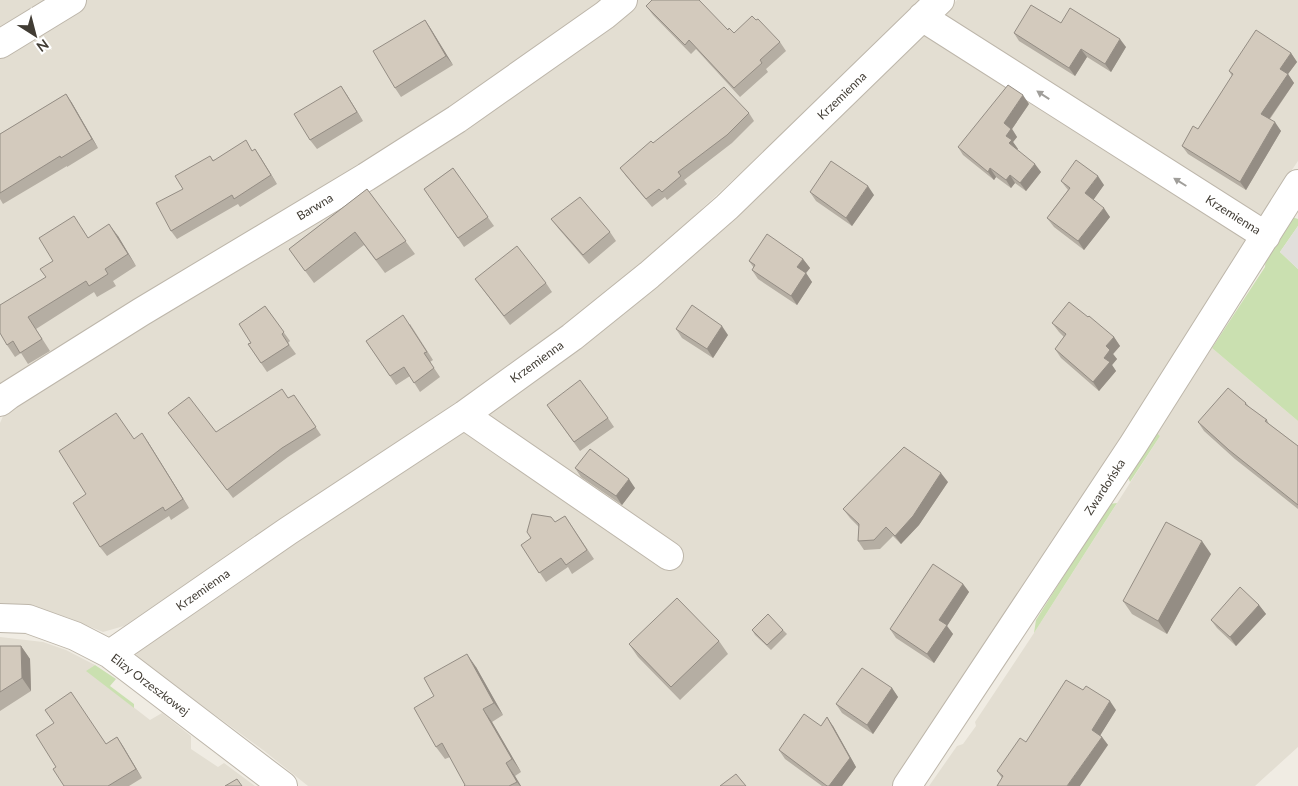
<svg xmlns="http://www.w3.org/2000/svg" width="1298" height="786" font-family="Lato,sans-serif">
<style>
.residential{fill:#e3ded2}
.green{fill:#cae0b0}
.parking{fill:#e1dfdb}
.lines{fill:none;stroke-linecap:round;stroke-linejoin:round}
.minor-casing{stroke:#bdb6aa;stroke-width:30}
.minor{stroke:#fff;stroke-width:28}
.wall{fill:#b5aea3}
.shaded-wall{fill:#948d84}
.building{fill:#d3cabd;stroke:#948d84}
.oneway{fill:#a09e9a}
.labels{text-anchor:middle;stroke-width:4.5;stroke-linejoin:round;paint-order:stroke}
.street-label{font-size:12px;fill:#413c34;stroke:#fff}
</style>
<rect width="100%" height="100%" fill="#f0ece3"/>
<path class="residential" d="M0 0H59L0 36Z
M86 0H609L454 112 0 390V53Z
M634 0H922L801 117 640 266 564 325 452 405 124 626 103 632 69 618 32 606 0 603V423L3 416 16 400Z
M957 0H1298V161L1262 214 1253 216 947 17V10Z
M923 32 1249 238V248L894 786H308L263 750 140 660 136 654V647L496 407Z
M1212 348 1298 421V747L1255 786H929L957 746 963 744 976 726 975 722 1034 633 1160 436 1157 433Z
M0 637 43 642 66 650 95 665 87 671 150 720 162 713 191 736V749L218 767 224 763 255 786H0Z"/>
<path class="green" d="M1292 217 1298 219V226L1280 252 1298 269V421L1212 348 1265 267 1266 255Z
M1157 433 1160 436 1130 482 1128 477Z
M1117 503 1034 633 1036 620 1109 504Z
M95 665 116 679 110 686 134 704V708L86 671Z"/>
<path class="parking" d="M1298 226V269L1280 252Z"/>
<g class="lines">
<defs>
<path id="minor" d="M922 17 1266 236
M0 44 72 0
M0 402 9 395 141 312 366 177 457 119 605 15 623 0
M464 415 669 556
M0 618 28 619 75 636 110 654 283 786
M110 654 288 531 464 415 572 337 649 275 727 207 940 0
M907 786 1133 445 1298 184"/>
</defs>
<use href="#minor" class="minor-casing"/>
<use href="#minor" class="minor"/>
</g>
<path class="wall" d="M646 6 728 30 734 33 756 20 780 42 786 51 766 69 768 72 740 97 696 49 691 54 653 15Z
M425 20 453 65 401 97 395 88Z
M1061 23 1126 47 1111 72 1087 57 1075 76 1019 41 1014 33Z
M1291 53 1297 62 1288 74 1294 83 1270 119 1281 131 1246 190 1188 154 1182 146 1198 129 1232 76 1229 71Z
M341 86 363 121 317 149 310 140Z
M66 94 72 103 98 148 67 167V166L3 204 0 199V134Z
M1029 104 1012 129 1017 137 1013 142 1018 149 1017 150 1041 172 1026 191 1015 183 1011 188 996 177 994 180 963 155 958 147Z
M749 113 754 121 732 143 684 180 687 184 667 200 665 197 652 207 626 176 620 168 653 143Z
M255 149 277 184 240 207 238 204 177 239 171 231 210 156 213 160 253 151Z
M453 168 494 226 464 247 424 189Z
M1061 181 1104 185 1093 199 1110 217 1084 250 1054 227 1047 218 1068 190Z
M367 189 415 254 385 273 364 245 314 283 289 249Z
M810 192 874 195 852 226 816 201Z
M551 219 610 232 616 241 589 264 558 228Z
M82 228 88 238 118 236 136 266 113 281 116 286 97 297 94 292 36 329 50 351 28 364 21 353 15 357 7 345 46 277 53 261Z
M803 259 810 268 806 273 812 282 797 305 758 279 752 270 754 268 749 261Z
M475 279 546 283 552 292 510 325Z
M265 306 290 341 288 343 296 354 267 372 248 344 251 343Z
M1052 323 1114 337 1120 346 1113 354 1117 359 1112 365 1116 371 1099 391 1061 358 1055 349 1064 337 1059 332Z
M410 324 433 360 430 362 440 377 420 392 410 376 396 385 366 341Z
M676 329 728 335 713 358 682 338Z
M294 395 321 435 288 457 233 498 168 413 216 432 288 398Z
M1246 403 1251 409 1267 420 1269 424 1298 446V509L1235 459 1204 431 1198 422Z
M547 405 608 418 614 427 580 451Z
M134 439 148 442 189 508 171 520 169 516 107 556 100 547 86 494Z
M575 468 635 488 622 505 581 477Z
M948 482 919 525 901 544 893 536 880 549 864 550 858 541 859 527 850 518 843 509Z
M565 516 594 559 572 574 568 567 546 582 521 545Z
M1211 554 1167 634 1132 614 1123 601Z
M963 584 969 592 947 626 953 634 934 663 896 638 890 629Z
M1259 605 1266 614 1236 646 1217 628 1211 620Z
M752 630H783L787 634 771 650 755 635Z
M719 641 728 654 680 700 638 657 629 644Z
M0 646H21L30 659 31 691 0 711Z
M476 667 503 715 492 722 521 772 515 776 521 786H464L465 785 450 757 445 759 436 747 434 696Z
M892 688 898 697 873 734 842 713 836 704Z
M1116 710 1100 735 1102 737 1108 745 1002 778 997 771Z
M821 726H833L856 767 842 786H822L785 759 779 750Z
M117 737 142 778 129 786H64L106 744Z"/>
<path class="shaded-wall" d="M425 20 431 29 453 65 446 56Z
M1120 39 1126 47 1111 72 1105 64Z
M1081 49 1087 57 1075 76 1069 68Z
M1291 53 1297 62 1288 74 1294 83 1267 122 1261 114 1280 69Z
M341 86 347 95 363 121 357 112Z
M66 94 72 103 98 148 92 139Z
M1023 95 1029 104 1012 129 1017 137 1013 142 1018 149 1015 152 1009 143 1006 136 1004 123Z
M1275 122 1281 131 1246 190 1240 182Z
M255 149 261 158 277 184 271 175Z
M1035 164 1041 172 1026 191 1020 183Z
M990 168 996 177 994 180 988 172Z
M1010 175 1015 183 1011 188 1006 180Z
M1098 176 1104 185 1092 202 1085 193Z
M868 186 874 195 852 226 846 218Z
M1104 208 1110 217 1084 250 1078 241Z
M109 224 118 236 136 266 128 254Z
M803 259 810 268 806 273 812 282 797 305 791 296 797 267Z
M722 326 728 335 713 358 707 349Z
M1114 337 1120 346 1113 354 1117 359 1112 365 1116 371 1099 391 1093 382 1104 358 1106 346Z
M142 433 148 442 189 508 183 499Z
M941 473 948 482 919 525 901 544 895 536Z
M629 479 635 488 622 505 616 496Z
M1202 541 1211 554 1167 634 1158 621Z
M963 584 969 592 947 626 953 634 934 663 927 654 939 620Z
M1259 605 1266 614 1236 646 1230 637Z
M21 646 30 659 31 691 22 678Z
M467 654 476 667 503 715 494 703Z
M892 688 898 697 873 734 867 725Z
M1110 701 1116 710 1098 739 1092 730Z
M483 709 492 722 521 772 512 759Z
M827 717 833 726 856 767 842 786H829Z
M117 737 123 746 142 778 136 769Z
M1102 737 1108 745 1080 786H1067Z
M506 763 515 776 521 786H520L517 782Z"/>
<path class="building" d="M652 0H699L728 30 729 28 734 33 752 16 756 20 758 19 780 42 760 60 762 63 734 88 689 40 685 45 646 6Z
M1031 5 1061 23 1070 8 1120 39 1105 64 1081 49 1069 68 1014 33Z
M425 20 446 56 395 88 373 51Z
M1256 30 1291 53 1280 69 1288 74 1261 114 1275 122 1240 182 1182 146 1193 126 1198 129 1233 74 1229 71Z
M1008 85 1023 95 1004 123 1011 129 1006 136 1012 140 1009 143 1035 164 1020 183 1010 175 1006 180 990 168 988 172 958 147Z
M341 86 357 112 310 140 294 114Z
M724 87 749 113 727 135 678 172 681 176 662 192 659 189 646 199 620 168 651 141 653 143Z
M66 94 92 139 61 158 60 156 0 193V134Z
M246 140 252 151 255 149 271 175 234 199 232 195 171 231 156 203 183 189 175 176 210 156 213 161Z
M1076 160 1098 176 1085 193 1104 208 1078 241 1047 218 1070 188 1061 181Z
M831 161 868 186 846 218 810 192Z
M453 168 488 217 458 238 424 189Z
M367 189 406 241 376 260 355 232 305 271 289 249Z
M580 197 610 232 583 255 551 219Z
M74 216 88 238 109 224 128 254 105 269 108 274 89 286 86 281 28 317 42 339 20 353 13 341 7 345 0 333V305L46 277 40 269 53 261 39 238Z
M767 234 803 259 797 267 806 273 791 296 752 270 755 265 749 261Z
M517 246 546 283 504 316 475 279Z
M1069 302 1088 317 1089 316 1114 337 1106 346 1110 350 1104 358 1110 362 1093 382 1055 349 1066 334 1052 323Z
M692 305 722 326 707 349 676 329Z
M265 306 284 332 282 334 289 345 261 363 248 344 251 343 239 324Z
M403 315 427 352 424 353 434 368 414 383 404 367 390 376 366 341Z
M580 380 608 418 574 442 547 405Z
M1228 388 1246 403 1245 404 1267 420 1265 421 1298 446V505L1229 450 1198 422Z
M282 389 288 398 294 395 316 427 282 448 227 490 168 413 189 397 216 432Z
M116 413 134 439 142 433 183 499 165 511 163 507 100 547 73 503 86 494 59 451Z
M904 447 941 473 913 516 895 536 886 527 874 540 858 541 859 524 843 509Z
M590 449 629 479 616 496 575 468Z
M532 514 551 517 555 522 565 516 587 550 566 565 561 558 539 573 521 545 531 538 527 532Z
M1166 522 1202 541 1158 621 1123 601Z
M933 564 963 584 939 620 947 625 927 654 890 629Z
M1240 587 1259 605 1230 637 1211 620Z
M677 598 719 641 671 687 629 644Z
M768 614 783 630 767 645 752 630Z
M0 646H21L22 678 0 692Z
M467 654 494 703 483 709 512 759 506 763 517 782 509 786H464L465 785 442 743 436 747 414 708 434 696 424 678Z
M862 668 892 688 867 725 836 704Z
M1066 680 1083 690 1086 686 1110 701 1092 730 1102 737 1067 786H997L1003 776 997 771 1020 738 1026 742Z
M71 692 106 744 117 737 136 769 108 786H64L53 769 56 767 36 735 54 723 45 710Z
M804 714 821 726 827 717 850 758 829 786H827L779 750Z
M736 774 746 786H720Z
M237 779 242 786H225Z"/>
<defs><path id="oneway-solid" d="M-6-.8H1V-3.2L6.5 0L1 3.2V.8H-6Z" transform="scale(1.25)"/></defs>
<g class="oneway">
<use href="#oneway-solid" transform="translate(1043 95) rotate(-147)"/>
<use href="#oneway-solid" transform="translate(1180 182) rotate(-148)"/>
</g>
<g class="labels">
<g class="street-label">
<text transform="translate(842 96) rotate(-44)" y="4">Krzemienna</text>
<text transform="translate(315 207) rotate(-31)" y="4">Barwna</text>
<text transform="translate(1233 215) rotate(32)" y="4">Krzemienna</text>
<text transform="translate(537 362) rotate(-36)" y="4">Krzemienna</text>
<text transform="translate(1105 487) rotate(-57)" y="4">Zwardońska</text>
<text transform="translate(203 590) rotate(-35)" y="4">Krzemienna</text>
<text transform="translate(150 685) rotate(37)" y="4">Elizy Orzeszkowej</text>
</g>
</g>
<g transform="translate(35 35) rotate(144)" stroke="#ffffff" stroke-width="4" paint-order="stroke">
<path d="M0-4L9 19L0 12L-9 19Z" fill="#413c34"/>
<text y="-8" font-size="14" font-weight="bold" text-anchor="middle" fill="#413c34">N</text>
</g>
</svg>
